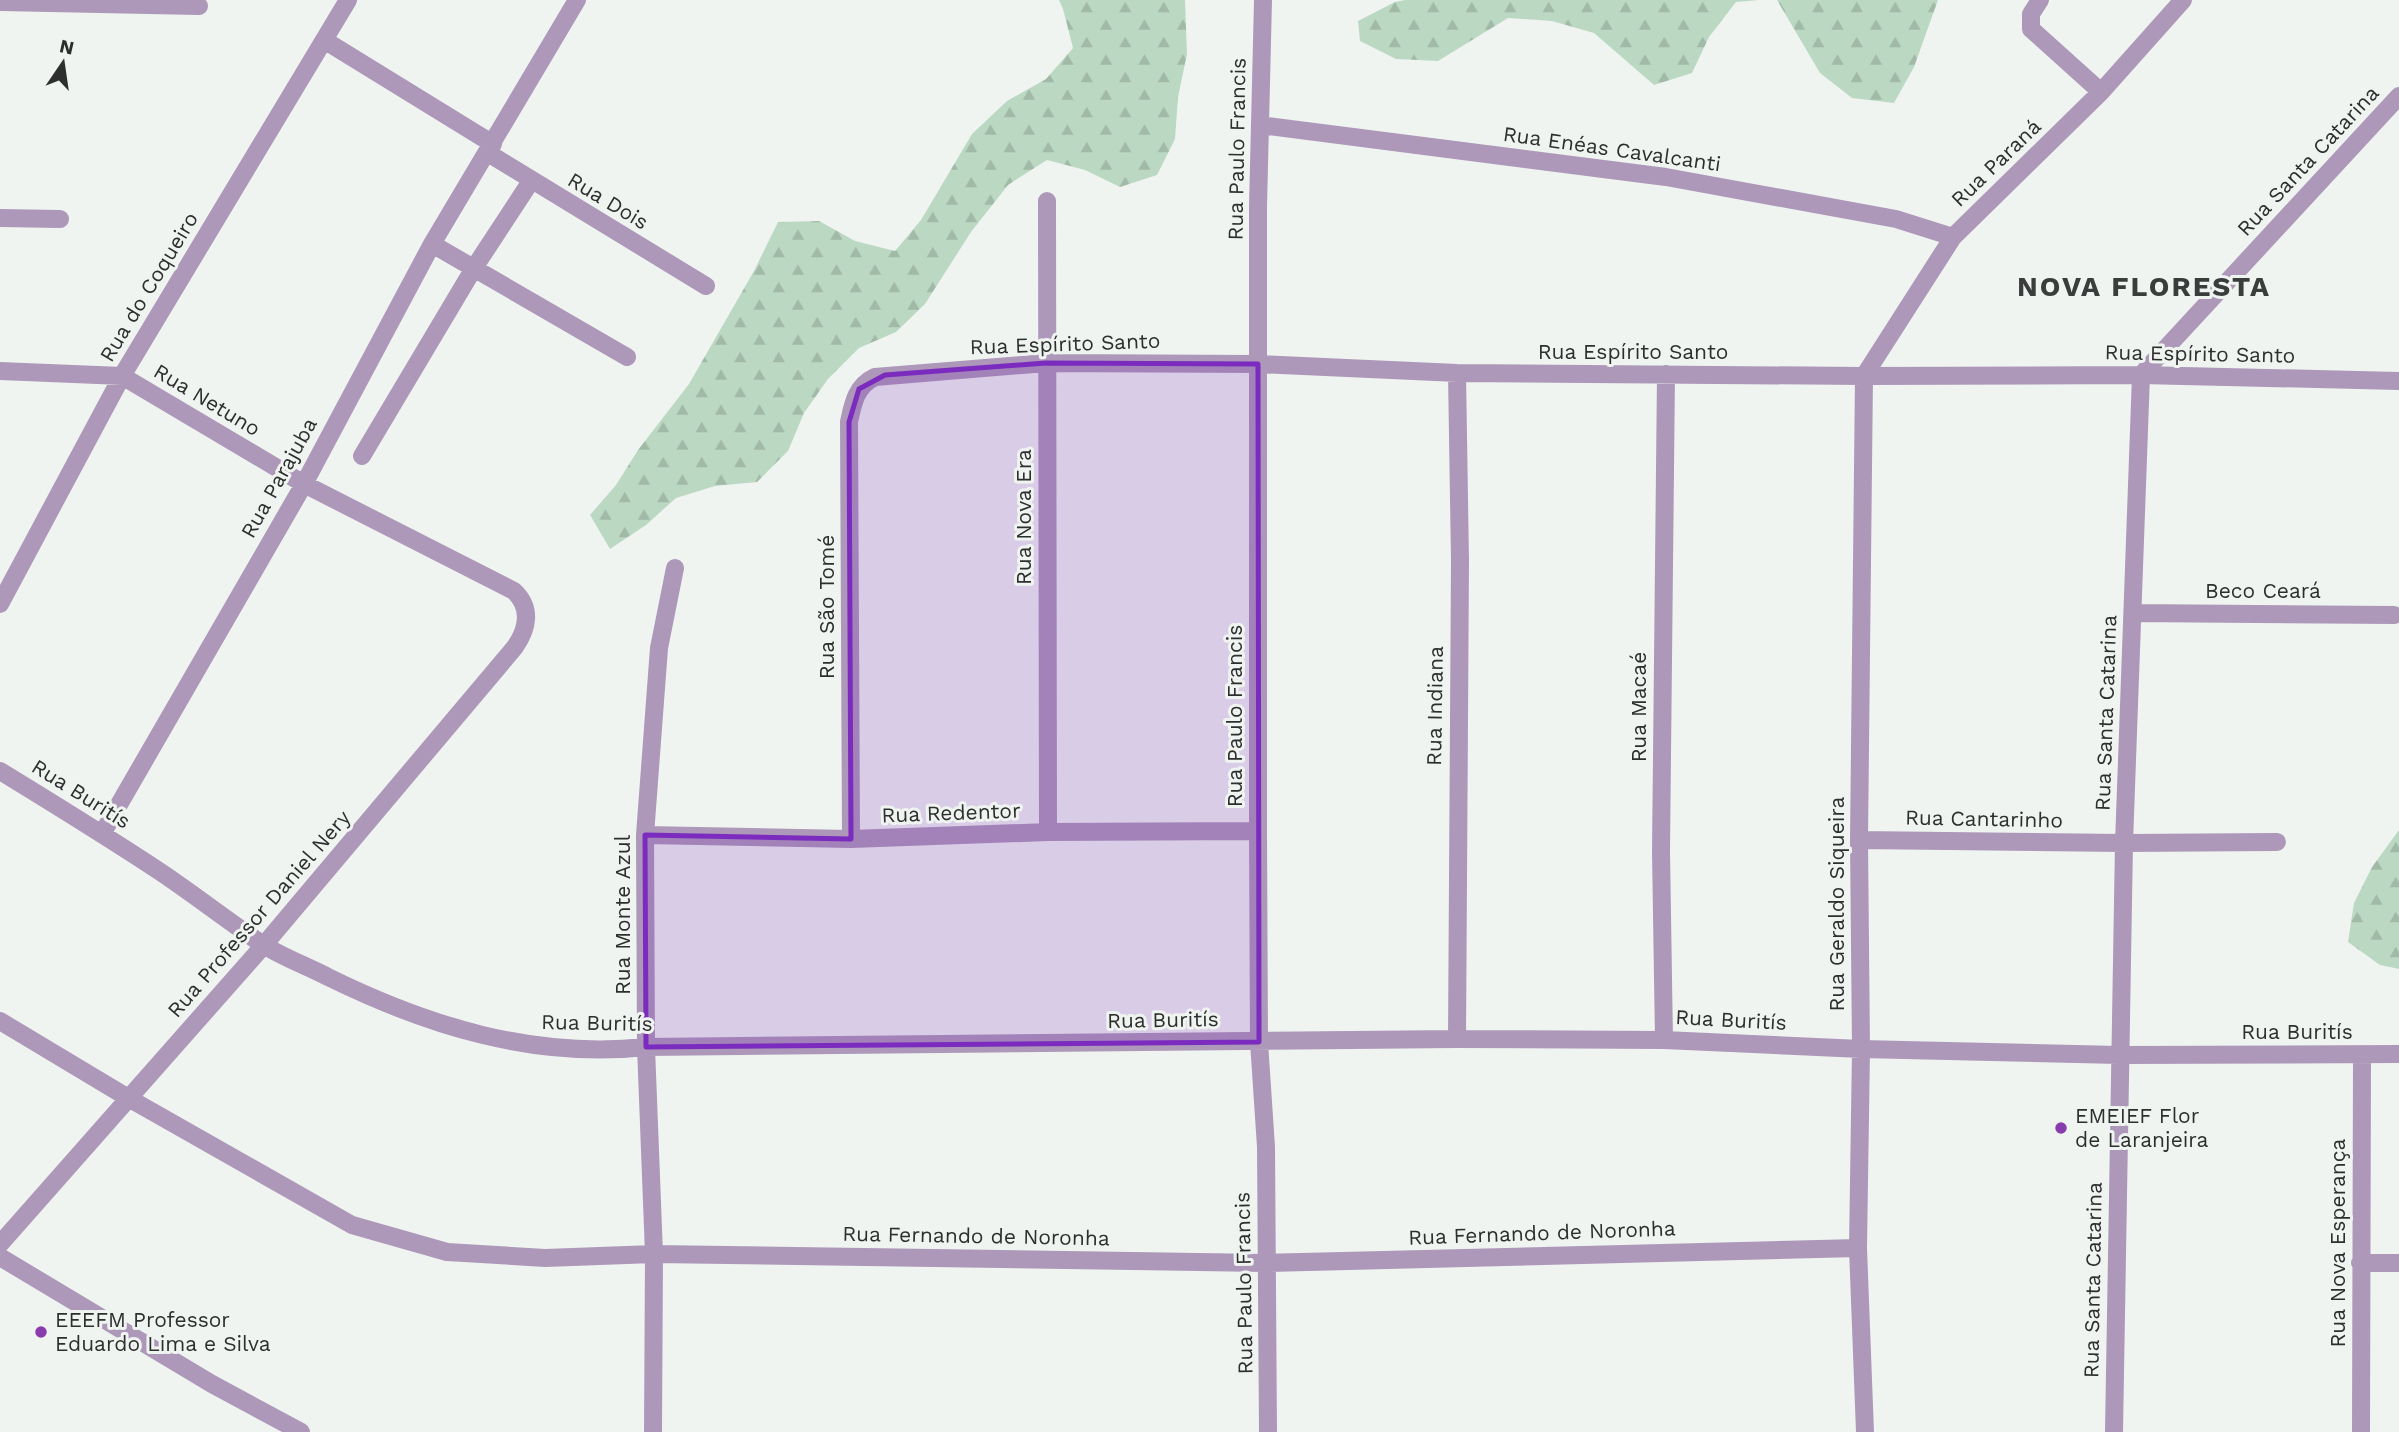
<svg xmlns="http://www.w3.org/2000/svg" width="2399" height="1432" font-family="'Work Sans',sans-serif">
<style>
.forest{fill:url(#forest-firs)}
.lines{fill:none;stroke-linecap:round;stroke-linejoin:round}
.minor{stroke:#ad98b9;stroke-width:18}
.marked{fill:#7b2cbf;fill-opacity:0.2;stroke:#7b2cbf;stroke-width:5;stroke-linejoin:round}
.poi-dot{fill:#893cad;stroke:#f0f4f1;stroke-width:2.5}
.labels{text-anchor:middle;stroke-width:6;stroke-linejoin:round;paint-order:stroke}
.street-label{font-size:21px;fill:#2d2f2e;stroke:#f0f4f1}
.poi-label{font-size:21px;fill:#2d2f2e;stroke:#f0f4f1;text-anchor:start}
.district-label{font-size:28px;font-weight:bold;letter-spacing:2px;fill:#3a3d3b;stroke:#f0f4f1}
</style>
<defs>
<pattern id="forest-firs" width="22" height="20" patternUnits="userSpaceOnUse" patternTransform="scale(1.75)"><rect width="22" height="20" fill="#bbd8c3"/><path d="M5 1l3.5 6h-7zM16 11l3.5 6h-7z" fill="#a1baa8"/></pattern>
</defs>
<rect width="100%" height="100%" fill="#f0f4f1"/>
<path class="forest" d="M1059 0H1185L1187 54 1178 97 1175 139 1157 175 1120 187 1085 170 1047 160 1008 185 971 232 925 304 896 332 859 348 828 379 804 413 788 451 757 482 715 486 676 498 646 525 610 549 590 515 616 485 638 450 689 384 754 271 778 222 819 221 855 241 895 251 921 220 972 134 1007 101 1046 79 1073 48 1063 9Z
M1405 0H1759L1736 2 1709 37 1692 73 1654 85 1594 33 1552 21 1508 18 1438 61 1396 59 1360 41 1358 21 1395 2Z
M1777 0H1938L1914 67 1894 103 1852 98 1820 73Z
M2399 830V969L2380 965 2348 942 2354 903 2372 867Z"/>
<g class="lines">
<path class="minor" d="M1263 0 1258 207V831L1259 1042 1266 1147 1268 1432
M2040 0 2031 14V29L2101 92
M0 2 199 6
M324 40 493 144
M1260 125 1666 177 1896 219 1953 237
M488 153 706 286
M1047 201 1048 832
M0 218 60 219
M432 244 627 357
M0 371 122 376 304 484 514 591C532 608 528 628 515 647L264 945 0 1244
M362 456 474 268 531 181
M0 604 122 376 348 0
M2133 613 2394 615
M0 771C54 804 109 838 162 873 196 896 228 921 262 944 282 957 307 966 328 977 428 1026 533 1059 646 1047L1457 1039 1664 1040 1861 1049 2119 1055 2399 1054
M102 834 304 484 432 244 577 0
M645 835 851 839 1048 832 1258 831
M851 839 849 422C853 403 856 386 875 377L1046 363 1258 364 1457 373 1864 376 2141 375 2399 381
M1859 840 2124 843 2277 842
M0 1021 130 1099 352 1225 447 1252 545 1258 654 1254 1265 1263 1858 1248
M1457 1039 1460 561 1457 373
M1664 1040 1661 851 1666 374
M0 1257 212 1384 301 1432
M2360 1263H2399
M653 1432 654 1254 646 1047 645 835 659 648 675 568
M1865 1432 1858 1248 1861 1049 1859 840 1864 376 1953 237 2101 92 2183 0
M2114 1432 2124 843 2141 375 2399 96
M2361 1432 2362 1055"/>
</g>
<path class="marked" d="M1046 363 1258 364 1259 1042 646 1047 645 835 851 839 849 422 859 389 885 375Z"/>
<g class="poi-dot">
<circle cx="2061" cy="1128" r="7"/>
<circle cx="41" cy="1332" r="7"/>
</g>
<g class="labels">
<g class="street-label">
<text transform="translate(1237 149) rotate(-89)" y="7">Rua Paulo Francis</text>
<text transform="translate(1612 149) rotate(8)" y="7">Rua Enéas Cavalcanti</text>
<text transform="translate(2308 161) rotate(-47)" y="7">Rua Santa Catarina</text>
<text transform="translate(1996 163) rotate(-44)" y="7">Rua Paraná</text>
<text transform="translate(608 201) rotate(31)" y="7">Rua Dois</text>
<text transform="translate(149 287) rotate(-59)" y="7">Rua do Coqueiro</text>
<text transform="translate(1065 344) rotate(-2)" y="7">Rua Espírito Santo</text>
<text x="1633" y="359">Rua Espírito Santo</text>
<text transform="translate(2200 354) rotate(1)" y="7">Rua Espírito Santo</text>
<text transform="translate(207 400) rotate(31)" y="7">Rua Netuno</text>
<text transform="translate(279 478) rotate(-61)" y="7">Rua Parajuba</text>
<text transform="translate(1024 517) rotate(-90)" y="7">Rua Nova Era</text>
<text x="2263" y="598">Beco Ceará</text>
<text transform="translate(827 607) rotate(-90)" y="7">Rua São Tomé</text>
<text transform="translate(1435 706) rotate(-89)" y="7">Rua Indiana</text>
<text transform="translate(1639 707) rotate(-90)" y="7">Rua Macaé</text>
<text transform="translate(2106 713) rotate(-88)" y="7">Rua Santa Catarina</text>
<text transform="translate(1235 716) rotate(-90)" y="7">Rua Paulo Francis</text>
<text transform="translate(81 794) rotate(32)" y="7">Rua Buritís</text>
<text transform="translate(951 813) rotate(-2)" y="7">Rua Redentor</text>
<text transform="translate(1984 819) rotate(1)" y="7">Rua Cantarinho</text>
<text transform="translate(1837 904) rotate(-90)" y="7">Rua Geraldo Siqueira</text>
<text transform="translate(259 914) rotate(-49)" y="7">Rua Professor Daniel Nery</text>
<text transform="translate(623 915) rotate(-90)" y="7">Rua Monte Azul</text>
<text transform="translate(1163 1020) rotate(-1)" y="7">Rua Buritís</text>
<text transform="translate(1731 1020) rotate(3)" y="7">Rua Buritís</text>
<text transform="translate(597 1023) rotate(1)" y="7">Rua Buritís</text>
<text x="2297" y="1039">Rua Buritís</text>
<text transform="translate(1542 1233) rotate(-2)" y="7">Rua Fernando de Noronha</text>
<text transform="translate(976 1236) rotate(1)" y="7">Rua Fernando de Noronha</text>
<text transform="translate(2338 1243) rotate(-90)" y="7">Rua Nova Esperança</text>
<text transform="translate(2093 1280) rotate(-89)" y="7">Rua Santa Catarina</text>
<text transform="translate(1244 1283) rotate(-91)" y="7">Rua Paulo Francis</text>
</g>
<g class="poi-label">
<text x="2075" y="1123">EMEIEF Flor<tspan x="2075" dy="24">de Laranjeira</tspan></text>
<text x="55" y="1327">EEEFM Professor<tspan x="55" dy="24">Eduardo Lima e Silva</tspan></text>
</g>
<g class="district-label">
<text x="2144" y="296">NOVA FLORESTA</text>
</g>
</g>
<g transform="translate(63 63) rotate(13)" stroke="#f0f4f1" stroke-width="5" paint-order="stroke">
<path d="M0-5L12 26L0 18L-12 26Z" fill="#2d2f2e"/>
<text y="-10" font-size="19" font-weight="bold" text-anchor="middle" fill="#2d2f2e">N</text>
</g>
</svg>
